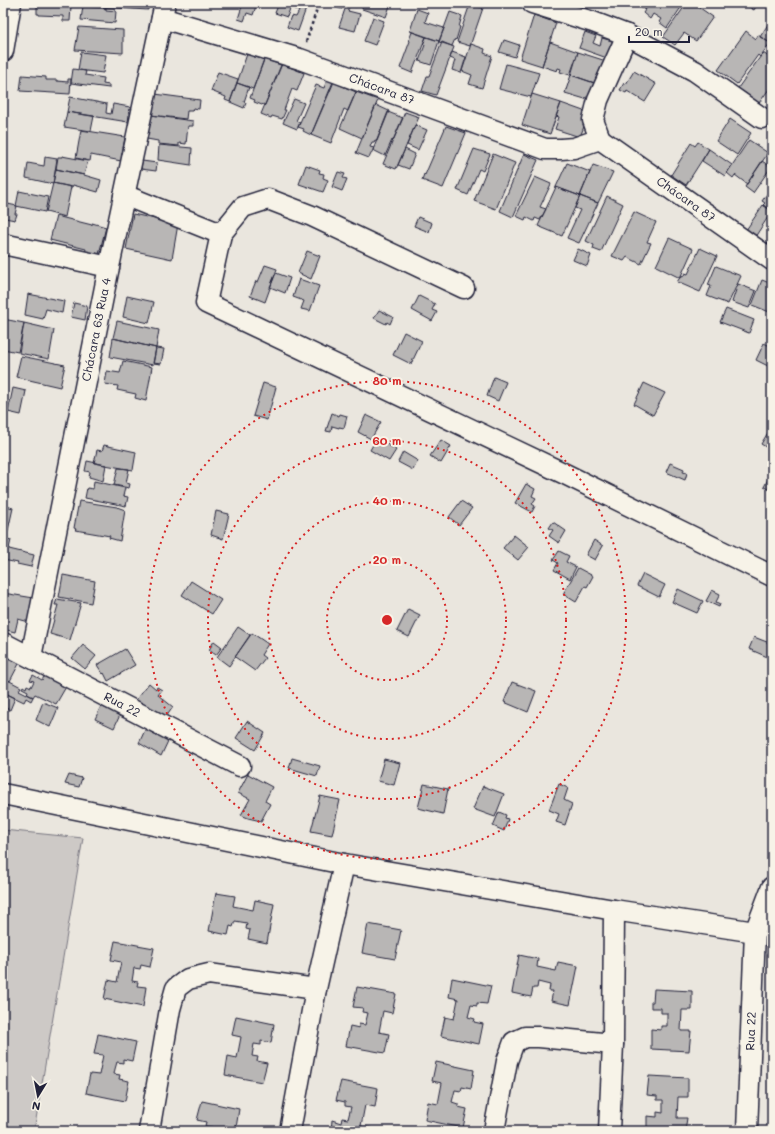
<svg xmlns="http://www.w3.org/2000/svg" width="775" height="1134" font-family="Mali,sans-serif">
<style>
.green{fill:#cdc9c6;stroke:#787680}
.building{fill:#b8b6b5;stroke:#22223b}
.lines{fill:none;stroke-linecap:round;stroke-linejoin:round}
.minor-casing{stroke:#22223b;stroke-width:23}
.path{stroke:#22223b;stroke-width:2.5;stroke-dasharray:3 3;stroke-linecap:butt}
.minor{stroke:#f7f3e8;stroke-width:20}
.ring{fill:none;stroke:#d62828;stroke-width:2;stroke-dasharray:2 4}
.labels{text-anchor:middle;stroke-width:4;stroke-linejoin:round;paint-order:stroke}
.street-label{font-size:12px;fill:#22223b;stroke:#f7f3e8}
.centre{fill:#d62828;stroke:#f7f3e8;stroke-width:2}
.ring-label{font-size:12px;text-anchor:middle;font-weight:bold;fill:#d62828;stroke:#f7f3e8;stroke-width:4;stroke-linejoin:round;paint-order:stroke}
</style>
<rect width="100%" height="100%" fill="#eae6de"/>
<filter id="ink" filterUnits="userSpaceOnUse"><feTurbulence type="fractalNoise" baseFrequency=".025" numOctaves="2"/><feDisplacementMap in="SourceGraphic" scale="8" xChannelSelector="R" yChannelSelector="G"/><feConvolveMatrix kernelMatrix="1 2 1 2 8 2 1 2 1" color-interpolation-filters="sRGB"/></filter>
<g filter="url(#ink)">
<path class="green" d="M3 830 83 838 34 1131H3Z"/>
<path class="building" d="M37 3 71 6 70 21H63V16L39 15V14H37Z
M69 3H83V6L69 5Z
M83 3H148V10L83 6Z
M243 3H257L253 15 247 13 244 21 238 19Z
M279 3H292L287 17 275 13Z
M292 3H308L298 31 287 27 291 16 296 17 299 11 290 7Z
M331 3H363L362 7 357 5 356 7 350 5 349 8 343 6 342 9 338 8V5Z
M364 3H391L386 17 362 9Z
M633 3H650L645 10Z
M650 3H687L686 5 684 3 667 28 659 22 661 19 653 14 650 19 643 13Z
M687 3H693L713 17 696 41 684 33 675 45 663 37Z
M742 3H758L754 10Z
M470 4 483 8 470 46 457 42Z
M83 6 106 8V10L116 11 115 23 81 20Z
M345 9 349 10 348 11 360 14 355 31 339 27Z
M417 9 428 13 425 22 444 28 439 41 410 31Z
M450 12 462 16 459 27H460L456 40 455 39 452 46 439 42Z
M534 15 556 23 542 66 520 59Z
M373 17 384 21 375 45 364 41Z
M772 18V41L770 43 760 37Z
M79 27 123 30V53L75 50Z
M746 31 756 39 758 35 770 43 760 57 758 55 737 84 718 70Z
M412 32 426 37 412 73 400 68 410 41 409 40Z
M585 32 596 36 593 43 600 46 602 38 613 41 607 58 579 48Z
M426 37 439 41 431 65 419 61 425 45 423 44Z
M504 40 519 45 515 57 499 52Z
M442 42 454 47 436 95 422 91 427 76H429Z
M550 42 578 52 570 75 560 72 561 69 558 68 557 71 542 66Z
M471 44 485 49 484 53 492 56 482 88 469 84 472 75 462 71Z
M81 52 106 55 103 73 78 70Z
M452 52 466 57 461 73 452 70 455 60 450 58Z
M578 52 606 61 600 80 596 79 594 83 571 75Z
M763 53 772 59V85L759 103 738 88Z
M247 54 264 60 253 89 237 83Z
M264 59 281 65 265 105 263 104 262 105 254 102 255 100 250 98Z
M282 64 304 73 297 91 292 89 284 110H286L282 119 272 116 271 118 261 114Z
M506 64 539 73 531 97 499 89Z
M73 69 86 71 85 75 104 78 103 84 109 85V88L71 83Z
M634 71 656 84 645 102 627 91 626 93 620 90 624 83 626 84Z
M218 72 238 79 230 102 225 100 226 97 211 91Z
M22 75 46 77V80H57V81L68 82V79H71L70 94 20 91Z
M571 75 598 84 594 99 586 97 585 99 565 93Z
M327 80 333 82V84L311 135 303 131 304 129 298 127 316 85 324 88Z
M333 82 356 92 348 111 344 109 331 143 311 135Z
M237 83 249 87 244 102 246 103 244 108 230 102Z
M356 92 378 100 362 138 340 128Z
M155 94 200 100 199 109 193 108 192 111H187L186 119 151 115Z
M532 94 561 103 550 134 522 125Z
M70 97 107 104 106 113 111 114 113 104 130 107 128 122 67 112Z
M294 99 304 103 296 121 300 123 297 129 283 123Z
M561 103 589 113 580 137 555 129 559 117 556 116Z
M376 105 389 111 377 141 375 140 374 142H372L370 147 374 148 369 158 356 153Z
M67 112 94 116 91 131 64 127Z
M388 112 403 118 393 141 392 140 385 156 373 150Z
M405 112 419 117 396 169 383 164Z
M151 115 193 121V126H188L186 144 179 143V146L158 144V141L147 139Z
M730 119 751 133 737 155 716 141Z
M415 125 427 130 418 150 407 145Z
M446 126 466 133 443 188 422 180 424 174 425 175Z
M81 130 125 137 121 161 91 155 90 161 76 158Z
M749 140 768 153 747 184 735 175 733 178 727 173Z
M698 142 709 149 686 185 671 175 691 143 695 146Z
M159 145 192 148 191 165 158 160Z
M772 146V163L768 161 770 158 766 155Z
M405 149 415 154 409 169 398 165Z
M474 149 490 154 483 171 479 169 468 195 457 190Z
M709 149 732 165 725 176 702 161Z
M493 154 515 163 496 209 474 201Z
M524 154 538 160 513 217 500 211Z
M62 156 88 161 84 175 56 169 58 157H62Z
M45 157 57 159 53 184 26 178 28 163 44 166Z
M142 161 157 163 156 171 141 169Z
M762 161 771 167 753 193 745 187Z
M567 163 590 172 580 196 556 187Z
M306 165 320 170 319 173 324 174 323 178 328 180 323 192 299 184Z
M593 165 613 172 598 203 580 196Z
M56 169 84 175 101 180 98 192 73 185 72 187 53 183Z
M338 172 345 174 343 178 347 179 342 191 332 187Z
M535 177 551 184 540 207 546 209 540 220 535 218 534 221 526 217 525 220 516 216Z
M53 183 71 187 65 217 46 212Z
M556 187 580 196 562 236 538 226Z
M772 187V211L763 205 765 203 762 201Z
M19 191 48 197 45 212 16 206Z
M580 196 598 203 579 243 567 238 580 210 575 208Z
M607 196 623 204 601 252 593 249 594 245 586 241Z
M3 203 17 206 15 214H17L15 220 5 218 3 224Z
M763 205 772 211 755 237 746 230Z
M634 212 656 222 647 242 651 243 641 264 627 257 624 261 612 256Z
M133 214 178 224 172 259 126 249Z
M56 216 92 225V223L106 227 99 254 96 253V255L85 252 86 249 50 240Z
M418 217 432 223 429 232 414 226Z
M669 238 693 249 680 278 656 266Z
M700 248 717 256 700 292 677 282 681 276 683 277 685 273 688 274Z
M578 249 591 255 587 266 573 260Z
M307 251 320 256 311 279 298 273Z
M265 265 277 269 265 302 250 296 256 281 258 282Z
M716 266 741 276 728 304 707 296 711 286 708 285Z
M276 273 290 278 285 293 270 287Z
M299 279 319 286 310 311 301 309 304 301 293 297Z
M762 280 772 284V313L752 305Z
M738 284 756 291 749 308 732 302Z
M28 294 64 301 62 313 46 309 43 319 25 315Z
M127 296 154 302 149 323 123 317Z
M419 296 435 304 432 310 437 312 432 321 412 310Z
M74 303 87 306 85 320 71 317Z
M726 309 754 320 749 333 720 322Z
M379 310 393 317 390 324 387 322 386 324 374 318Z
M3 319 24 323 18 352 3 349Z
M117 321 159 330 156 348 113 338Z
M24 323 54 330 49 359 19 353Z
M404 332 422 341 411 364 393 355Z
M113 338 156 348 153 365 110 357Z
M764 343 772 347V368L756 360Z
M156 348 164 349 161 364 153 363Z
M21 356 65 365 60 387 16 377Z
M123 361 152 367 146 401 135 398 136 394 117 390 118 386 105 384 107 371 120 373Z
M494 377 506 382 498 401 487 396Z
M263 383 276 387 267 420 253 416Z
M644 383 665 393 653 415 634 404Z
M13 388 26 391 21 415 8 412Z
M332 413 339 416 340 414 347 416 344 428 339 427V428L332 426 331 432 326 431Z
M366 415 381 422 371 439 358 432Z
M772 426V443L769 449 761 444Z
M377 438 396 450 389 461 370 450Z
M441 440 451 446 441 463 430 456Z
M104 445 136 452 133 470 94 463 97 450 102 451Z
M403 452 418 461 413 470 398 462Z
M87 461 106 465 103 481 89 477 90 472 85 471Z
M670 463 684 469 683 472 687 473 685 480 666 472Z
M118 468 129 469 126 483 130 484 129 488 114 485Z
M769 477 772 479V491L764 487Z
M94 481 125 488 123 496 128 497 126 506 85 498 87 488 93 489Z
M526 484 535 489 532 496 536 498 532 504 535 506 532 512 515 503Z
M79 501 117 507 125 510 120 541 109 538 110 536 75 530 76 529 74 528Z
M461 501 472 508 459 525 449 517Z
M3 505 13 508 7 535 3 534Z
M216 511 229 514 223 539 211 535Z
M553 522 566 531 559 543 549 536 553 530 549 528Z
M514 535 529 547 518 560 503 548Z
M3 538 11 540 9 549 34 555 31 567 17 564 18 563 3 560Z
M594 540 603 546 595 560 586 555Z
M559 551 569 556 566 562 576 567 570 579 554 570 558 563 553 560Z
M578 568 593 576 587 587 585 586 576 602 563 594Z
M643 574 665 585 659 597 637 586Z
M63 575 95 581 91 603 59 597Z
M191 581 221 600 212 614 182 595Z
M678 589 703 601 697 613 672 602Z
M712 590 720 594 716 602 720 604 719 607 706 601Z
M3 593 34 598 29 622 18 619 15 632 3 629Z
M57 599 81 603 70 640 50 634 58 605H55Z
M408 609 420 615 409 637 397 631Z
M238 627 250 635 229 666 217 657Z
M252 633 268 644 261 655 265 658 255 671 235 657Z
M754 637 772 644V659L749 649Z
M214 641 222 647 216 655 209 650Z
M83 645 96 656 85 669 72 658Z
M125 649 135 665 108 681 104 673 103 674 97 665Z
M3 651 21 660 10 681 3 678Z
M46 674 67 685 56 704 35 694 33 697 27 694 28 691 22 688 23 686 26 688 27 685 31 687 34 681 30 680 33 675 42 680Z
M4 678 21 687 19 690 33 697 31 701 26 698 24 702 3 692Z
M512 682 536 691 528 712 504 702Z
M149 683 156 689 157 687 162 690 158 695 173 707 166 717 134 702Z
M3 692 15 698 10 710 3 706Z
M43 702 58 708 50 727 36 720Z
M101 706 120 715 114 728 95 719Z
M247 721 265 733 255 750 236 738Z
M146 728 169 739 161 756 139 743Z
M292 758 320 766 317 776 289 768Z
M384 759 400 763 394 785 378 781Z
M248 774 272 787 265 801 270 804 261 821 248 818 241 815 250 799 238 793Z
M69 775 82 778 79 787 65 784Z
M424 784 448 789 443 814 418 808Z
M559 784 568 788 564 800 572 804 565 825 556 822 559 814 549 810Z
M483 786 504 794 495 817 473 809Z
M320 796 340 800 332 835 311 831Z
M499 812 506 815 505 818 508 819 504 831 493 826Z
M216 893 235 896 233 906 253 910 255 900 274 904 267 943 248 939 250 930 246 929 247 923 235 921 233 927 230 926 228 935 209 931Z
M368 924 401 930 395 959 362 953Z
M115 941 154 948 150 967 141 965 140 969 134 968 133 975 132 981 138 982 137 986 146 987 143 1007 104 999 108 980 117 982 121 962 111 960Z
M519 955 538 959 537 967 556 971 558 962 578 966 570 1005 551 1001 553 991H549L550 985 538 982 537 988H533L531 997 512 993Z
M452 978 491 986 487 1004 477 1003V1006L471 1005 468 1017 475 1019 474 1022 483 1024 479 1044 441 1036 445 1017 454 1019 458 999 449 997Z
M357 987 396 994 392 1013 383 1011 379 1032 389 1034 385 1053 346 1046 350 1026 359 1028V1024L365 1025 368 1013 362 1012 363 1008 353 1007Z
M654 989 692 991V1010H682L681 1031H691L689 1051 651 1049V1029L661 1030V1026H667V1013H661V1008H651V1002H653Z
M236 1016 274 1024 271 1043 261 1041V1045L254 1044 252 1056 258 1057 257 1061 267 1063 262 1082 225 1075 228 1056 237 1058 241 1037 232 1035Z
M98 1034 136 1042 132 1061 123 1059V1063L117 1062 115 1069 114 1074 120 1075 119 1079 129 1081 125 1101 86 1093 90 1074 99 1075 103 1055 94 1054Z
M436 1062 474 1070 471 1089 462 1087 461 1091 455 1090 452 1102 458 1104V1107L467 1109 463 1128 425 1120 428 1102 438 1104 442 1083 432 1081Z
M649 1076 688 1078V1097H678L677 1118H687L685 1131H647V1116L657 1117V1112L663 1113V1100H657V1096L647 1095Z
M341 1081 378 1088 375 1107 365 1105 361 1126 371 1128 370 1131H331L332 1120 341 1123 342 1118 348 1119 351 1107 345 1106V1102L336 1100Z
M202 1101 239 1109 236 1128 226 1126 225 1131H211L212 1127 205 1126 206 1122 197 1120Z
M79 1128 95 1131H79Z"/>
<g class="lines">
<defs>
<g id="minor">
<path d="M532 3 593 22 627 35 695 71 762 118"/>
<path id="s1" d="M162 18 300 59 545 149H561L574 148 600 139 593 120 598 100 627 35"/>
<path d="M3 51 11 3"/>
<path id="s2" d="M600 139 772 260"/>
<path d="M124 195 221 234"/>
<path d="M3 244 109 267"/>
<path d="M464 288 312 216 268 199 243 207 221 234 206 303 563 473 772 576"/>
<path id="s3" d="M3 643 240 766"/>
<path id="s4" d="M31 657 109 267 165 3"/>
<path d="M3 794 344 864 614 910 613 1044"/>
<path d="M614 910 755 932"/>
<path d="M316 989 344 864"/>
<path d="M149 1131 170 1009 176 988 188 979 209 974 316 989 290 1131"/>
<path d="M494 1131 507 1061 514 1042 525 1037H539L613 1044 609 1131"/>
<path id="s5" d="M747 1131 755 932 772 887"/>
</g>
</defs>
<use href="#minor" class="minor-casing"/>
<path class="path" d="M306 42 319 3"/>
<use href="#minor" class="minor"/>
</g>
</g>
<g class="ring">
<circle cx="387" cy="620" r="60"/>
<circle cx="387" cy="620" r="119"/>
<circle cx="387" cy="620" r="179"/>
<circle cx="387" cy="620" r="239"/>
</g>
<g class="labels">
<g class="street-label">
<text dy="4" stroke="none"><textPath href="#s1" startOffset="231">Chácara 87</textPath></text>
<text dy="4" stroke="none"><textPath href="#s2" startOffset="105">Chácara 87</textPath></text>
<text dy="4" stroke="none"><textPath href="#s4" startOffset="334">Chácara 63 Rua 4</textPath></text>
<text dy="4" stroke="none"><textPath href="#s3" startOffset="134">Rua 22</textPath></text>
<text dy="4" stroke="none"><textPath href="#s5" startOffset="100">Rua 22</textPath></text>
</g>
</g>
<circle cx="387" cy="620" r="6" class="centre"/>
<g class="ring-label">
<text x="387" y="385">80 m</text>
<text x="387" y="445">60 m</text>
<text x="387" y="505">40 m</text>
<text x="387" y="564">20 m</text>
</g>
<rect width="775" height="1134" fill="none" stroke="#f7f3e8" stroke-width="16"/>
<rect x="8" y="8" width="759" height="1118" fill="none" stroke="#22223b" stroke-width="1.5" filter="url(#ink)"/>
<g transform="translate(38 1096) rotate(190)" stroke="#f7f3e8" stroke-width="3" paint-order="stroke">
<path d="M0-3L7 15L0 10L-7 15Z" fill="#22223b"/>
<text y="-6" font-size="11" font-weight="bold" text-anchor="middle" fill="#22223b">N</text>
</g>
<path d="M629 36v6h60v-6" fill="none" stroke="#22223b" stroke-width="2"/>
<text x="635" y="36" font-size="12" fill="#22223b" stroke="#f7f3e8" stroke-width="3" paint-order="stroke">20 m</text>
</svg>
